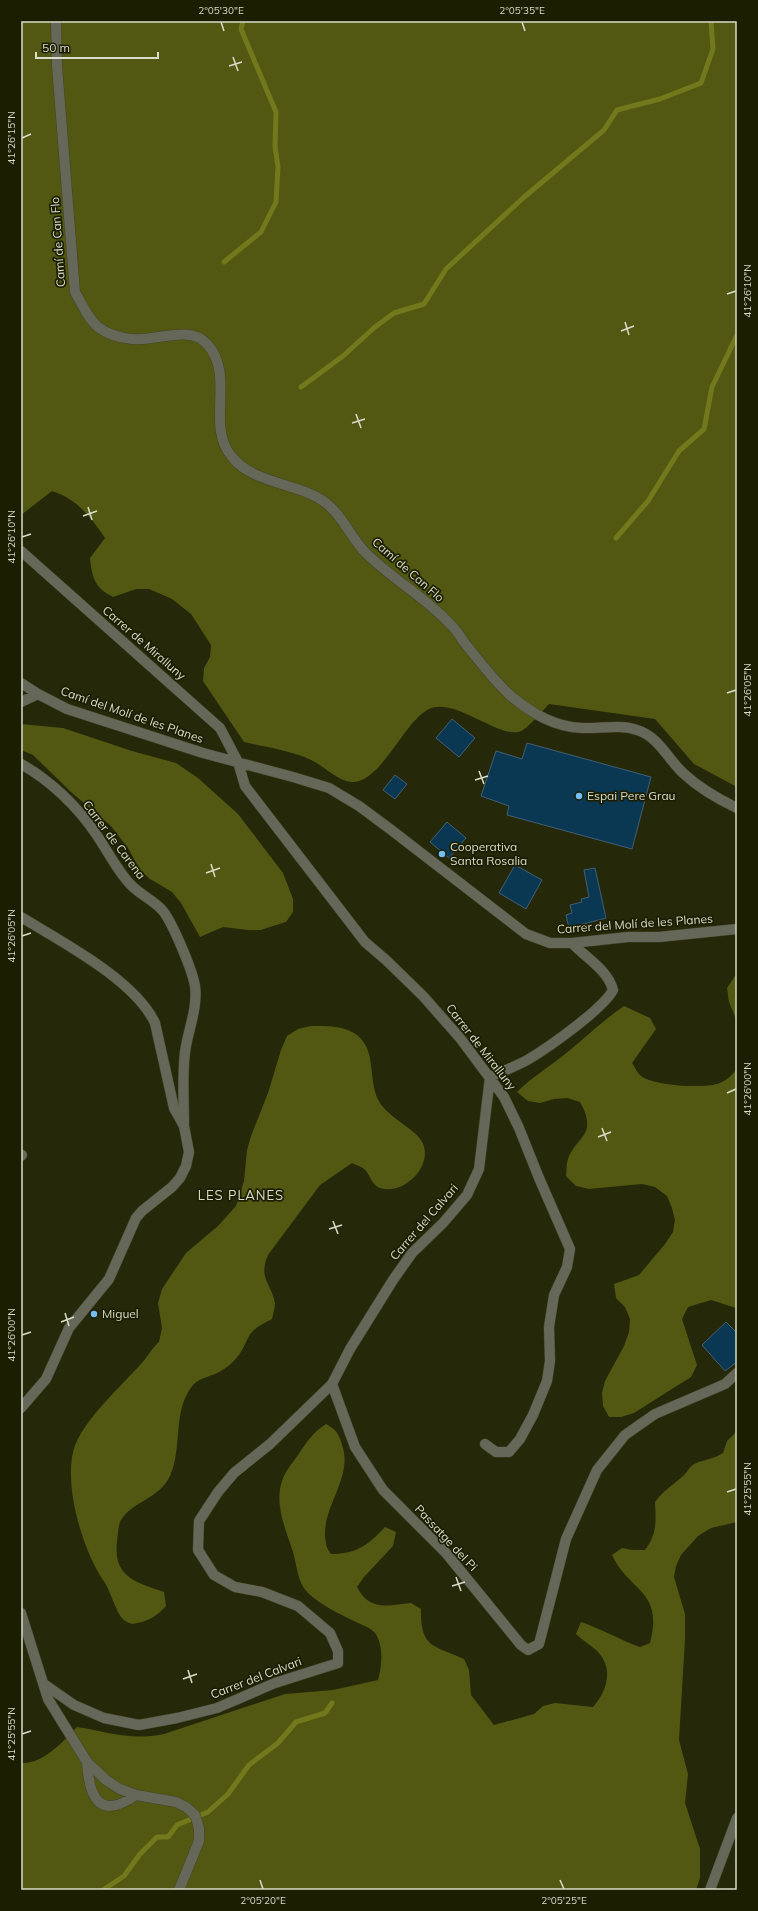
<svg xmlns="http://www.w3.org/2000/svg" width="758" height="1911" font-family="Mulish,sans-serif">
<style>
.forest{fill:#525811}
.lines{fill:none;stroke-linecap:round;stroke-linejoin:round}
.stream{stroke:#72791c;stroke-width:5}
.building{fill:#0a3853;stroke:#425f74}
.minor-casing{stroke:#424528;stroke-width:11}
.minor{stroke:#656759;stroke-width:10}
.ticks{fill:none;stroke:#d9dcca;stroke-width:1.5}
.poi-dot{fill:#74c0f6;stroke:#1c1e02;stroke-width:1.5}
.labels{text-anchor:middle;stroke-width:3.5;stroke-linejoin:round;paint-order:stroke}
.street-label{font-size:12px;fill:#d9dcca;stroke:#1c1e02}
.poi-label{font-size:12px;fill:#d9dcca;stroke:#1c1e02;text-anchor:start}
.neighbourhood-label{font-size:13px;letter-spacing:1px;fill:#d9dcca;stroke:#1c1e02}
.neatline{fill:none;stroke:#d9dcca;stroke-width:1.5}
.ticks-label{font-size:10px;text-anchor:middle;fill:#d9dcca}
</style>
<rect width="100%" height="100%" fill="#252809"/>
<path class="forest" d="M21 21H737V787L694 764 655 719 549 704C541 712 533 723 523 730 503 743 456 696 429 709 403 722 381 784 351 782 336 780 323 765 309 759 288 750 265 747 244 742L203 681 204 668 210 657 211 645 191 614 172 599 149 589H136L113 597C95 588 92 578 90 558L105 538C91 517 77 499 52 491L21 515Z
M21 724 63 728 132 751 176 763 198 778 238 814 283 873 293 899V912L286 922 273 926 261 930H248L223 927 200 937 181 903 172 892 150 879 140 870 128 848 111 826 71 792 33 755 21 750Z
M737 973V1021L729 1002 727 988Z
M624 1006 650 1018 656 1029 632 1063C635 1067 637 1073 641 1076 653 1086 706 1089 720 1083 727 1080 732 1075 737 1069V1307L736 1308 711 1300 688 1307 682 1319 697 1365 691 1377 634 1413 621 1417H609L603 1406 602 1393 605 1381 624 1346 629 1332 630 1319 625 1307 616 1298 614 1284 639 1275 665 1244 673 1232 675 1220 672 1208 667 1196 655 1187 642 1184 589 1189 576 1186 566 1176C567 1172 566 1167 567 1163 573 1136 600 1138 580 1102L567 1098 554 1099 540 1103 528 1101 517 1092C533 1076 552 1065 570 1050 588 1035 605 1019 624 1006Z
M311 1026C327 1026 350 1025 362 1040 376 1057 368 1084 380 1103 391 1119 413 1128 421 1140 436 1163 405 1196 380 1188 371 1185 370 1173 363 1168 360 1166 355 1165 352 1163L320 1185 268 1255C258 1279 271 1282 275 1303 275 1308 273 1314 272 1319 265 1323 257 1326 252 1332 246 1339 244 1349 238 1356 233 1363 225 1369 217 1373 209 1377 199 1378 193 1385 172 1410 183 1447 170 1476 159 1499 133 1501 121 1520 118 1525 118 1535 117 1541 113 1577 135 1582 164 1592L166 1606C156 1617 147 1622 132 1624 129 1623 124 1621 122 1618 116 1612 110 1589 103 1580 82 1549 61 1479 76 1443 88 1416 120 1387 140 1365 147 1358 151 1349 159 1342L162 1328 158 1303 162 1289 186 1253 218 1226 236 1206 244 1181 247 1150 251 1136 268 1093 281 1050 287 1036 298 1029Z
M326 1424C338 1431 339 1434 343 1448 352 1481 319 1510 326 1543 326 1547 329 1551 331 1554 357 1554 368 1545 385 1527L396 1532 393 1546 364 1577 357 1587C370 1612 388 1605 411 1603L421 1609C420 1649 435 1645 464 1659L469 1670 471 1695 494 1725 534 1714 543 1706 555 1703 593 1707C608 1690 614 1667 596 1650 589 1644 582 1640 576 1634L581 1622C602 1629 620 1640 640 1647L650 1643C664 1590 629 1592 612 1555L622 1548 633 1550H645C657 1534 656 1522 655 1502 663 1491 673 1485 683 1476 687 1473 689 1467 694 1464 704 1459 712 1460 723 1453L727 1441 736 1432 737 1433V1522L711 1528 698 1536 681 1555 676 1566 674 1577 685 1614V1639L679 1740 688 1774 685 1803 700 1849V1878L696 1890H21V1763C42 1765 64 1741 77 1727 110 1732 130 1741 164 1734L285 1694 333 1690 378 1680C382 1666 384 1646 375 1633 371 1628 362 1625 356 1622 340 1614 320 1605 307 1592 297 1581 297 1565 293 1552 286 1530 274 1505 282 1481 285 1471 292 1464 298 1455 306 1443 313 1432 326 1424Z"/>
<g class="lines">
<path class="stream" d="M224 262 261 232 276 202 278 167 275 146 276 112 241 29 243 21
M301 387 343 356 375 327 394 313 424 304 446 269 523 198 604 130 617 110 660 99 701 83 713 49 711 21
M616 538 648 501 679 451 704 429 712 387 737 335
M103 1890 124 1876 140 1854 157 1837H168L177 1825 208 1812 228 1794 249 1765 278 1743 296 1722 325 1713 332 1703"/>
</g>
<path class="building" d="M452 719 475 738 459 757 436 738Z
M527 743 651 777 632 849 507 815 509 806 481 796 496 751 522 759Z
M395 775 407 784 395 799 383 790Z
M447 822 466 838 449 858 430 842Z
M515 865 542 880 526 909 499 893Z
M595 868 606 918 569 928 566 915 572 913 570 905 582 902 581 899 589 897 584 870Z
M726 1322 737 1333V1362L725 1371 702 1345Z"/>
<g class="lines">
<defs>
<path id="minor" d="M56 21 57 66 75 292C82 304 88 319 98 327 107 334 121 338 132 339 153 342 190 324 207 344 236 375 205 426 232 457 255 485 298 482 326 503 343 516 351 538 366 553 392 579 425 597 450 624 456 629 460 636 464 642 479 661 494 681 512 697 533 714 555 727 582 728 600 729 620 724 637 730 658 736 668 759 683 773 699 788 718 799 737 808
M21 551 220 728 238 762 245 786 365 942 386 960 423 996 460 1038 504 1097 519 1128 539 1178 570 1249 567 1267 554 1295 549 1327 550 1361 547 1381 533 1415 520 1439 509 1452H496L485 1444
M21 683 38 694 67 709 203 753 293 777 329 788 359 806 390 829 526 934 550 943H572L628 937H659L737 929
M21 702 38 694
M21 764C50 780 78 807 96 834 107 850 117 870 130 884 140 895 154 900 163 911 173 924 192 969 195 986 198 1008 188 1030 185 1052 182 1076 184 1100 184 1125
M21 917C62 942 135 980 155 1023L174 1108 184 1126 189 1152 186 1166 180 1178 172 1187 142 1211 136 1218 109 1279 69 1328 46 1379 21 1408
M490 1077C503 1071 517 1066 529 1059 549 1047 603 1009 613 990 608 970 586 958 572 943
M21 1156 22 1155
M332 1384 355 1447 383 1490 446 1553 521 1645 528 1650 539 1644 566 1539 597 1470 625 1435 655 1414 725 1384 737 1373
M21 1613 48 1699 87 1762 106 1780 120 1789 136 1795 176 1802 186 1807 195 1815 199 1828V1841L179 1890
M44 1684 74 1705 104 1718 139 1725 177 1718 217 1708 275 1683 338 1663V1651L330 1633 298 1606 262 1592 235 1587 214 1575 198 1550 199 1521 218 1492 234 1473 270 1444 332 1384 350 1349 393 1280 412 1253 443 1223 467 1195 479 1169 490 1077
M87 1762C89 1797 99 1821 136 1795
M710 1890 737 1818"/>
</defs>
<use href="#minor" class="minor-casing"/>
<use href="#minor" class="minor"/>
</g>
<path class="ticks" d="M221 22 224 31M522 22 525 31M233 57 238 71M229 66 242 62M22 138 31 134M727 294 736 291M625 322 629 335M621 331 634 326M356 414 361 428M352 423 365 419M88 507 92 520M83 516 97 511M22 537 31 534M727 693 736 690M479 771 484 784M475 780 488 776M211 864 215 877M206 873 220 868M22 936 31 933M727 1093 736 1089M602 1128 607 1141M598 1137 611 1132M333 1221 338 1234M329 1229 342 1225M65 1313 69 1326M61 1322 74 1317M22 1335 31 1332M727 1492 736 1489M456 1577 461 1591M452 1586 465 1582M188 1670 192 1683M183 1679 197 1674M22 1734 31 1731M260 1880 263 1889M560 1880 564 1889"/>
<g class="poi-dot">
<circle cx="579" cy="796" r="4"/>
<circle cx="442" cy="854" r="4"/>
<circle cx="94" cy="1314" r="4"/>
</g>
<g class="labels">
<g class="street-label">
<text transform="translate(58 242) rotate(-94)" y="4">Camí de Can Flo</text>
<text transform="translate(408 570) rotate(41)" y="4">Camí de Can Flo</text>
<text transform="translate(144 643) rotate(41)" y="4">Carrer de Miralluny</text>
<text transform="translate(132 715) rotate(19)" y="4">Camí del Molí de les Planes</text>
<text transform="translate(114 840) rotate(53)" y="4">Carrer de Carena</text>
<text transform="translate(635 924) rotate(-4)" y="4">Carrer del Molí de les Planes</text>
<text transform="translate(481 1047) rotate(52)" y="4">Carrer de Miralluny</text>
<text transform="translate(424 1222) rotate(-49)" y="4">Carrer del Calvari</text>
<text transform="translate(446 1538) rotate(47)" y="4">Passatge del Pi</text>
<text transform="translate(256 1678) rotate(-21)" y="4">Carrer del Calvari</text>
</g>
<g class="poi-label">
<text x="587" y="800">Espai Pere Grau</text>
<text x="450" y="851">Cooperativa<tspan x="450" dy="14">Santa Rosalia</tspan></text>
<text x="102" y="1318">Miguel</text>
</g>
<g class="neighbourhood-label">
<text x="241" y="1200">LES PLANES</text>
</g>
</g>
<rect width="758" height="1911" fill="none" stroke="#1c1e02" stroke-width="44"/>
<path d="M36 52v6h122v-6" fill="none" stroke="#d9dcca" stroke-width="2"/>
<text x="42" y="52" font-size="12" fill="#d9dcca" stroke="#1c1e02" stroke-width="3" paint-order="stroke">50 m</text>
<rect x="22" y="22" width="714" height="1867" class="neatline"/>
<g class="ticks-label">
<text x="221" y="14">2°05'30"E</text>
<text x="522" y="14">2°05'35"E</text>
<text transform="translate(11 138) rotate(-90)" y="4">41°26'15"N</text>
<text transform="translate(747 291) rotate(-90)" y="4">41°26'10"N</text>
<text transform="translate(11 537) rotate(-90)" y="4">41°26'10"N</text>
<text transform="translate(747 690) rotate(-90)" y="4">41°26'05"N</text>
<text transform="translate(11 936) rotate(-90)" y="4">41°26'05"N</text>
<text transform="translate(747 1089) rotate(-90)" y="4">41°26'00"N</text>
<text transform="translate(11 1335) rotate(-90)" y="4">41°26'00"N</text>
<text transform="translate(747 1489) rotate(-90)" y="4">41°25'55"N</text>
<text transform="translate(11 1734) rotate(-90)" y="4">41°25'55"N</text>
<text x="263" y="1904">2°05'20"E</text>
<text x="564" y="1904">2°05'25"E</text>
</g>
</svg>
